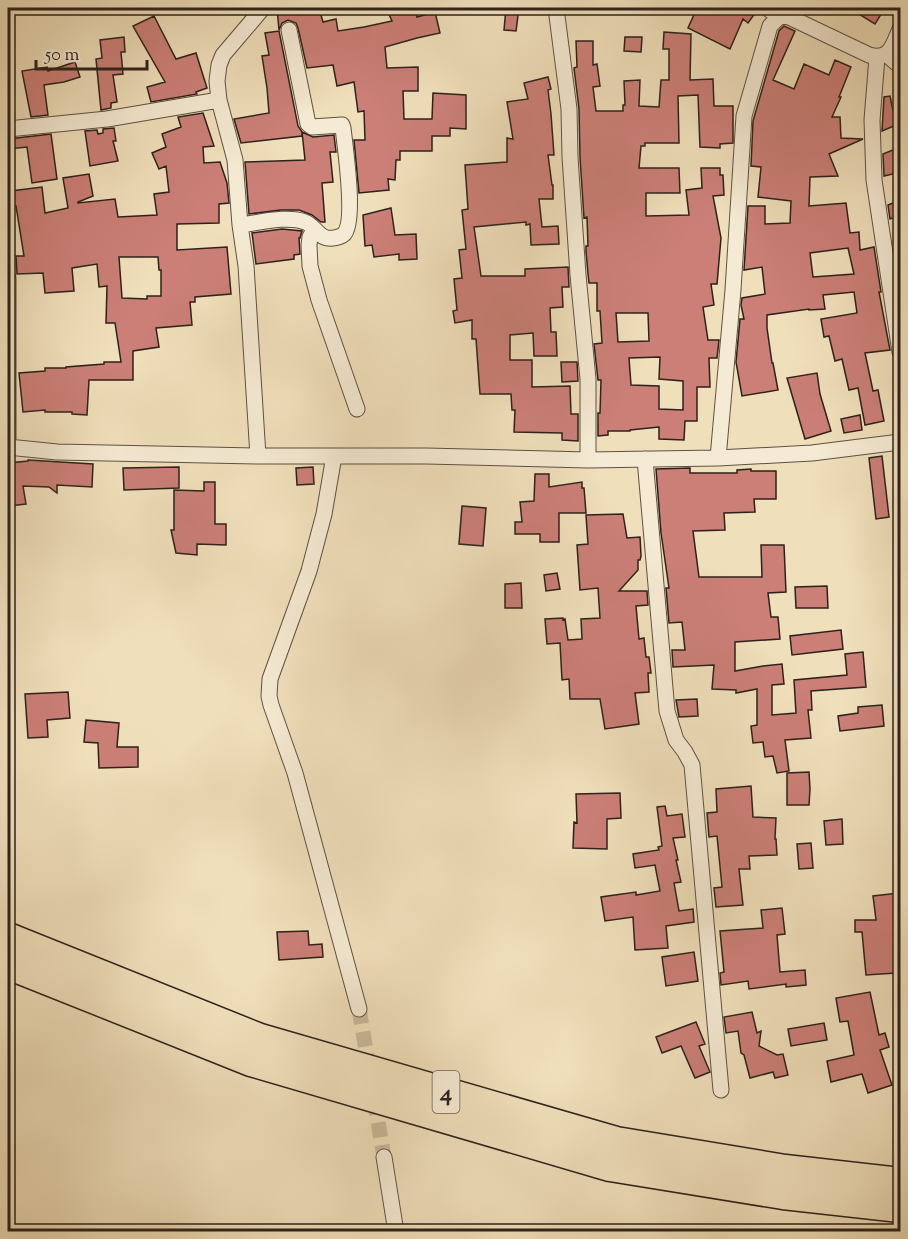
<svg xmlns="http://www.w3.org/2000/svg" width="908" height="1239" font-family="'Sorts Mill Goudy',serif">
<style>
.building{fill:#cb7f77;stroke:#2c221b;stroke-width:1.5;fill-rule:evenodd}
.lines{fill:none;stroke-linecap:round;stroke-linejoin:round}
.street-tunnel{stroke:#c9b99b;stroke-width:15;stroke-dasharray:15 8;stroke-linecap:butt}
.street-casing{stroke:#5d5143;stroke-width:17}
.highway-casing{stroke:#2c221b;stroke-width:31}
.street{stroke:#f5ead3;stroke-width:15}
.highway{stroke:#f0dfbb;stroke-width:28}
.labels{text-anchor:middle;stroke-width:4.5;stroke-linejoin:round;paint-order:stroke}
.shield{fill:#f5ead3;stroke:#685e52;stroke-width:1.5}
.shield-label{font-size:24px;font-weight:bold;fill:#2c221b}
</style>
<rect width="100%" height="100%" fill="#f0dfbb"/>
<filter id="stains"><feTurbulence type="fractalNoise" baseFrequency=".00333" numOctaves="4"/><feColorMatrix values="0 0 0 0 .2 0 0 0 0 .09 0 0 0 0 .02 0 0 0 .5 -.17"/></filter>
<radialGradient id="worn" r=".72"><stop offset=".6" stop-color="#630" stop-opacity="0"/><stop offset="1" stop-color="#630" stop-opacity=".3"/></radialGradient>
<path class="building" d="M277 8H319L323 22 336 19 338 31 364 27 392 21 386 8H414L417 17 435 12 440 33 417 38 385 47 387 68 418 67V91H403L404 119H432L433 93 466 95V129L450 128V136H432V151H400V160H396L395 180 388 179 389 190 359 193 354 140H365L364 111 358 112 354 82 337 86 333 65 307 68 298 28 296 23 288 20 282 23 279 30Z
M506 8H519L516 31 504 30Z
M697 8H757L758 9 748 23 743 19 730 49 688 28Z
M849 8H885L875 24Z
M154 16 176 59 196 53 207 88 196 92 197 94 151 102 147 87 165 82 133 26Z
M784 26 795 31 773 80 794 89 804 64 829 75 835 60 851 67 839 97H841L832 117H840L841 138 863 139 829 154 838 176 810 177 809 206 846 203 850 233 859 232 860 250 874 247 881 292H879L890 350 865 353 873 391 878 390 884 421 865 425 858 388 849 390 842 359 835 361 829 336 824 337 821 319 857 313 854 292 823 295 825 309 809 310V309L767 315V328L772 363H773L778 390 742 396 736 362 740 319H744L741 305 742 298 765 294 762 267 744 270 748 206H765V224L790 223 791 201 758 197 761 167 751 166 753 121 779 31ZM848 248 854 274 813 277 810 253Z
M279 31 298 126 302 132V136L241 143 234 119 269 113 267 88 262 56 269 55 265 33Z
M664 32 691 34 690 80 713 79 714 106H733V143L720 144V148L700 147 698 95 678 96 679 143H645V146H641L639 168H679L680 193H646V216L689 215 686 190 702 188 701 168H720V175H723L724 195 713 196 721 238 717 284H711L714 305 703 307 708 340H719L717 358H709L710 387H697V421H685L684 440 659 439V427L630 430V431H608V435L598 436V413H600L601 380H598L594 344 602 343 600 311H597V283H589L588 274 586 251V246H588L587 217 584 218 580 157 579 109 574 68 577 67 576 41H593V65L597 64 600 86 593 87 596 111H623V105H625L624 81 640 80 639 106 659 107 661 80H669V49H663ZM616 313H648L649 341 618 342ZM660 357 659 379 683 381V410L659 409V386L631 385 629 358Z
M124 37 125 52H121L123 74 113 75 117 102 111 103V108L101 110 96 59 102 58 100 40Z
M625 37H642L641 52 624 51Z
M75 62 80 77 64 82 44 85 48 115 31 117 22 71 47 67 48 71Z
M548 77 551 89 548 90 551 114 554 155H548L552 185H553V199H539L542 227 558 226 559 244 531 245 530 224 526 225V222L474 227 481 276H525V269L568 267 569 287H562L563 307 550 308 551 332H556L557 356H534L533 333 510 335V360H532V387L570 386 571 414H578V441L562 440V433L514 432 515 410H512L511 394H480L476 339H472V320L455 323 453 311 457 310 454 279 462 278 459 250 466 249 462 210 468 209 465 165 507 162V138L513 139 507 102 528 99 524 83Z
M890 96 896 125 882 131 884 97Z
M203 113 214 146 203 147 204 163 220 162 227 183 229 203 219 204V223L177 224V250L227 247 231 294 195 297V302H190L192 325 156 328 159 347 133 351V380H89L87 415 72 414V412H45V410L23 412 19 373 45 371V368H66V367L104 364V362H121L115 323H106L107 286 99 287 97 264 72 268 74 291 45 293 43 273 17 274 16 256H24L16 206H13L11 191 42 187 45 213 68 208 63 178 89 174 93 196 78 202V203L115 199 118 217 157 215 154 194 169 192 166 166 159 169 152 153 166 147 162 134 181 127 178 117ZM119 257H158L159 270H161V296H147V299L122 298Z
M114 128 116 141H113L118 161 90 166 85 131 97 130 98 134 103 133V129Z
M302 132 313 137 334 135 336 152H330L333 182 322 183 325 222H321L312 215 299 210H281L249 214 245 162 305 160Z
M51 134 57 179 32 183 27 147 8 149V139Z
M900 147V162L895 164 897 173 884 176 883 154Z
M900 200V215L890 219 888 205Z
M391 208 395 235 416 234 417 259 399 260V254L374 257 372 245 365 246 363 215Z
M282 229 302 231 300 238H299L300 254 294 255V259L256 264 252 233Z
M561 362H577L578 381 562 382Z
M817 373 820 394 831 431 805 439 787 378Z
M860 415 862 430 844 433 841 419Z
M882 456 889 517 876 519 869 458Z
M28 460 93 464 92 487 57 485V493L49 487 23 486 26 504 9 506 8 491V463L28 461Z
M179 467V488L124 490 123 468Z
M313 467 314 484 297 485 296 468Z
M690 468V473H737V470L751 469V471H776V499H754L755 512 724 513 725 530 693 531 699 577H762L761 545H784L786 592 768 593 771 617H778L780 639 735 642V671L763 666 782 664 784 684 772 685V715L796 713 794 680 847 675 845 654 863 652 866 687 811 691 812 710H808L811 738 785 740 789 771 777 773 773 756 765 757 763 742 753 743 751 726 757 725V689L736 693V690L712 689 714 665 673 667 672 650H685L682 622 669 623 666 588H669L661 533 656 469Z
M535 474H549V487L582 482V488H584L586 513H559V542H540V534H515V522H522L520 502 534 501Z
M204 482H215V524H226V545L197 544V555L176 553 171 530H174V490L204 491Z
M462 506 486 508 483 546 459 544Z
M623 514 627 538 640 537 641 556 640 560H638V570L619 591H647L648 605 636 606 639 639 644 638 646 657H649L651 673H648L649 692 635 693 639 724 605 729 600 699H570L569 679 562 680 560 643 547 644 545 619 563 618V620L565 619 568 640 582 639 581 619 600 618 598 588 580 590 577 545 588 544 586 515Z
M557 573 560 589 546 591 544 575Z
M521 583 522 608H505V584Z
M827 586 828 608H796L795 587Z
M841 630 843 649 792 655 790 636Z
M68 692 70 718 47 720 48 737 28 738 25 694Z
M697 699 698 716 679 717 676 700Z
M882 705 884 726 840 731 838 716 858 713V707Z
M86 720 119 723 117 747H138V767L99 768 98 743 84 742Z
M809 772 810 789 809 805H787V773Z
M751 786 753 817 776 818 775 839H776L777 855 749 856 750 869H739L743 905 716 907 714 888 722 887 717 836 709 837 707 813 717 812 716 789Z
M620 793 621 818 607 819V849L573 848 574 822 577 823 576 794Z
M665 806 667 816 682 814 685 837 673 838 678 860H676L681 882 674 883 679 911 693 909 694 922 666 926 668 948 635 950 633 917 605 921 601 897 636 892V895L660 891 655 865 635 868 633 854 659 850 658 847 662 846 657 807Z
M842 819 843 844 826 845 824 821Z
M811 843 813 868 799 869 797 844Z
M899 893 900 948H894L896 973 866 975 862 932H855V920H876L873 896Z
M782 908 785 934 777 935 780 972 805 970 806 985 786 987V984L749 989 748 981 721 985 720 973 724 972 720 931 763 928 761 910Z
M308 931 309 945 322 944 323 957 279 960 277 932Z
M694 952 698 981 666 986 662 957Z
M870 992 879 1035 885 1033 889 1047 880 1050 892 1085 868 1093 862 1074 831 1082 827 1061 854 1055 848 1021 840 1022 836 998Z
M752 1012 757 1033 761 1031 759 1046 777 1055 783 1054 788 1075 775 1078 773 1072 750 1078 744 1055 741 1053 738 1031 726 1033 724 1017Z
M696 1022 705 1044 699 1046 710 1072 695 1078 681 1046 662 1053 656 1037Z
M824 1023 827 1040 791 1046 788 1029Z"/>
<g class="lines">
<path class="street-tunnel" d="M359 1009 384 1157"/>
<defs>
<path id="street" d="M556 8 569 109 570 157 578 275 588 379V460
M767 8 779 17
M886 54 900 66
M877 57 872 120 874 180 900 352
M8 129 107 119 219 100
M240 225C259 223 287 215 305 222 314 225 317 236 327 238 332 239 341 237 344 234 356 221 345 146 343 128L342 125 312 127 308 124 289 30
M314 230 310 237 309 245 310 266 319 300 357 409
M8 278V447
M8 447 57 452 258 456H426L588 460 718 458 812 453 900 442
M258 456 246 266 240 225 235 160 219 100 217 81 219 65 223 55 263 8
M334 456 324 514 309 571 270 679 269 696 271 705 295 773 359 1009
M718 458 733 290 744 116 770 26 779 17 787 16 869 55C890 61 893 45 900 29
M645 459 667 711 676 740 685 752 692 765 721 1090
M384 1157 396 1232"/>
<path id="highway" d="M8 937 260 1038 616 1141 785 1169 900 1182
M8 965 251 1062 610 1167 783 1195 900 1208"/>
</defs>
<use href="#street" class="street-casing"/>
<use href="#highway" class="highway-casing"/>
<use href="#street" class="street"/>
<use href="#highway" class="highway"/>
</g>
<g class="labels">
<rect class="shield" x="432.5" y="1071" width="27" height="42" rx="4.5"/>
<g class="shield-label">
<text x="446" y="1100">4</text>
</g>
</g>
<rect width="908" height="1239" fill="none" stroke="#f0dfbb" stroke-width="30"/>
<rect x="9" y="9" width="890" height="1221" fill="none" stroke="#2c221b" stroke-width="3"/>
<rect x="15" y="15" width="878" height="1209" fill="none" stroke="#2c221b" stroke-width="1.5"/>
<path d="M36 60v9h111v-9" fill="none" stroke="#2c221b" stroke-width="3"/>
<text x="45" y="60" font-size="18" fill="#2c221b" stroke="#f5ead3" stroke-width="4.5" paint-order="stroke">50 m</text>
<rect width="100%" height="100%" filter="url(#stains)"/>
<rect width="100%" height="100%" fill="url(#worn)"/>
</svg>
